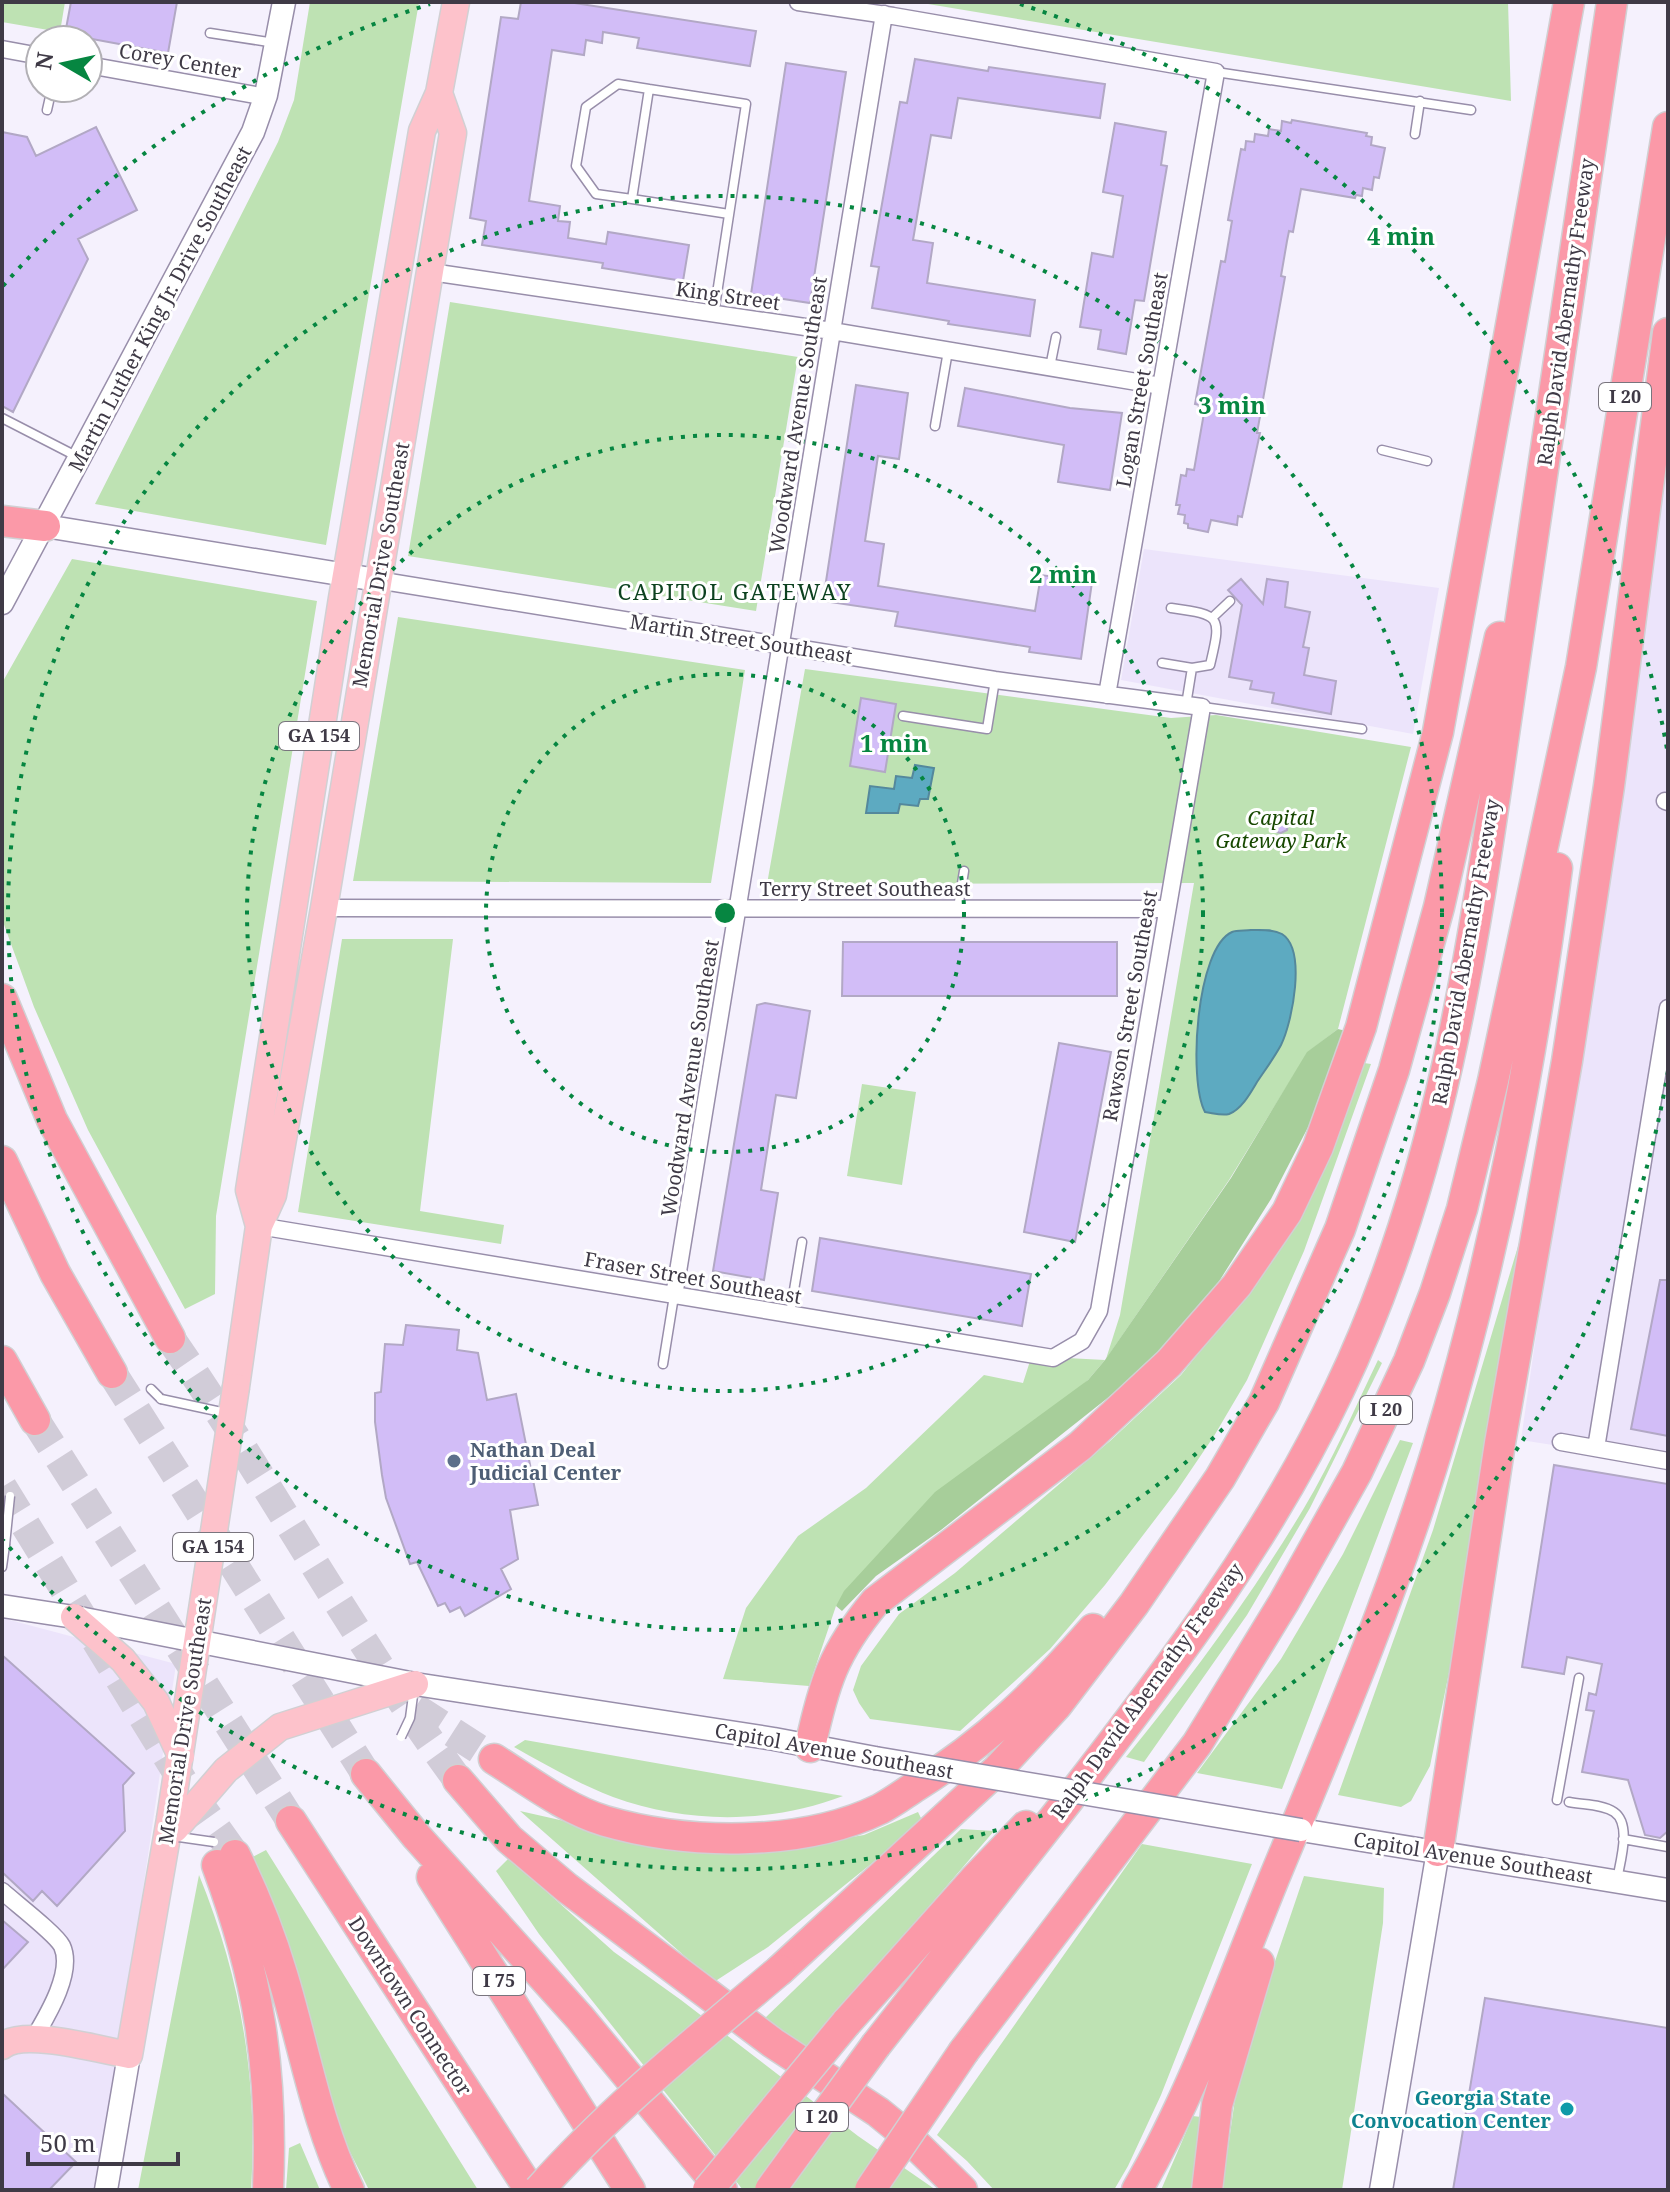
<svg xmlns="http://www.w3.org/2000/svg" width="1670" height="2192" font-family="'Noto Serif',serif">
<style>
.built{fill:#ece4fb}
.green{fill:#bee2b3}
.forest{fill:#a7ce9a}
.water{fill:#5daac1;stroke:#54889c;stroke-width:2}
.building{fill:#d2bdf7;stroke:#b2a8c5;stroke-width:2}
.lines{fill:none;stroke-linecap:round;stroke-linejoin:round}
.highway-tunnel{stroke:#d1ccd8;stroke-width:30;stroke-dasharray:30 15;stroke-linecap:butt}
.lane-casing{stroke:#988eaa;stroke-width:11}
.street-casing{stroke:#988eaa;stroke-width:19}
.secondary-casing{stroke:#988eaa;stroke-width:25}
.primary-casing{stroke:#d1d0d3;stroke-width:29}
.highway-casing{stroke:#d1d0d3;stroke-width:33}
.lane{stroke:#fff;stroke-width:8}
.street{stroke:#fff;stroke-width:16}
.secondary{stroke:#fff;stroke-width:22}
.primary{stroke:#fdc2cb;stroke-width:26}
.highway{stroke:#fb99a8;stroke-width:30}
.lane-bridge-casing{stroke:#988eaa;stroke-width:11;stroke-linecap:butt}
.secondary-bridge-casing{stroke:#988eaa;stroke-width:25;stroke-linecap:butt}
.primary-bridge-casing{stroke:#d1d0d3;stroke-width:29;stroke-linecap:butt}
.highway-bridge-casing{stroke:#d1d0d3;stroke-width:33;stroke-linecap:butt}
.lane-bridge{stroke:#fff;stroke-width:8}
.secondary-bridge{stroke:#fff;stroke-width:22}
.primary-bridge{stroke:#fdc2cb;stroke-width:26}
.highway-bridge{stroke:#fb99a8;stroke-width:30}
.ring{fill:none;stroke:#068641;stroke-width:4;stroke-dasharray:4 8}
.service-dot{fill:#5c6f8a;stroke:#fff;stroke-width:3}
.culture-dot{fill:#0f9aa8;stroke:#fff;stroke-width:3}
.labels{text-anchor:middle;stroke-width:6;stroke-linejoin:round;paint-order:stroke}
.shield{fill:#fff;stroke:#79757e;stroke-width:2}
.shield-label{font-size:18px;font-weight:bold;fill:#3f3a46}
.street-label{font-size:20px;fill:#3f3a46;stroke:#fff}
.park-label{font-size:20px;font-style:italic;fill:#174800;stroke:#fff}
.service-label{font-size:20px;font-weight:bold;fill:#4e5e75;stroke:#fff;text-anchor:start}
.culture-label{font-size:20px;font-weight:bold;fill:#0d838f;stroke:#fff;text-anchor:end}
.neighbourhood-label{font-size:22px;letter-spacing:2px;fill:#0d4220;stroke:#fff}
.centre{fill:#068641;stroke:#fff;stroke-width:4}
.ring-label{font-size:24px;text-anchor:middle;font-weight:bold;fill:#068641;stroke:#fff;stroke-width:6;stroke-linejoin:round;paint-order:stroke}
</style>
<rect width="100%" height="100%" fill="#f5f1fd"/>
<path class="built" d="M1668 414V1463L1521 1440Z
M1144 549 1439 588 1413 734 1121 680Z
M2 1618 176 1664 99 2190H2Z"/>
<path class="green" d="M2 2H65L60 32 2 22Z
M310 2H419L326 545 95 504 278 142 294 100Z
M916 2H1508L1511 101Z
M450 302 798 357 756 611 408 556Z
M72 559 317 601 216 1216 215 1294 185 1309 88 1130 34 1007 2 919V683Z
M398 617 745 670 711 883 353 881Z
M805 669 1171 718 1216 715 1411 747 1338 1029 1308 1052 1229 1180 1106 1359 1120 1315 1194 883 767 884Z
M342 939H453L420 1211 504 1225 501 1244 298 1212Z
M1364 1063 1371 1064 1304 1251 1247 1380 1214 1436 1176 1492 1105 1585 1050 1649 960 1731 870 1719 859 1703 853 1690 861 1666 899 1614 955 1573 1110 1441 1181 1375 1229 1315Z
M862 1084 916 1092 902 1185 847 1176Z
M1522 1233 1496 1374 1455 1643 1430 1766 1411 1801 1401 1807 1338 1795 1433 1530Z
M1067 1358 1105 1360 1088 1380 836 1606 809 1686 723 1679 746 1608 798 1536 866 1488 984 1375 1023 1383 1030 1361Z
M1378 1360 1382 1363 1310 1508 1247 1615 1144 1762 1126 1757C1190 1679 1252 1595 1304 1508 1332 1461 1354 1410 1378 1360Z
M1400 1440 1413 1443 1282 1789 1197 1773 1281 1659 1343 1554Z
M525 1740 843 1796C770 1824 687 1824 613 1797 579 1784 546 1765 514 1747Z
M520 1811 706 1853 787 1848 864 1835 918 1812 923 1822 768 1947 714 1982Z
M961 1829 994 1831 802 2054 764 2019Z
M1142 1844 1252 1864 1161 2095 1128 2166 1114 2190H994L967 2161 937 2135Z
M266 1850 478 2190H369L344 2140 297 1981 249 1859Z
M509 1858 614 1952 681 2000 858 2136 936 2190H743L539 1934 496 1871Z
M199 1875C241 1978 258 2079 251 2190H138Z
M1304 1876 1384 1888 1383 1923 1342 2190H1222L1236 2092 1270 1976Z
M1193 2116 1201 2117 1193 2190H1161Z
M300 2143 320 2190H286L289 2148Z"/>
<path class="forest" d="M1338 1029 1346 1031 1320 1104 1271 1199 1218 1283 1148 1366 941 1530 876 1576 842 1611 836 1606 844 1591 935 1492 1088 1380 1105 1360 1231 1178 1307 1052Z"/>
<path class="water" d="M915 765 934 768 928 799H920L918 806 900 804 898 813H866L870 786 894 789 896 776 912 778Z
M1251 930C1261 930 1273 929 1282 934 1307 950 1292 1023 1281 1045 1274 1058 1265 1070 1257 1082 1251 1092 1242 1109 1229 1114 1222 1116 1213 1113 1205 1112 1188 1081 1196 948 1232 932 1237 930 1246 931 1251 930Z"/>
<path class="building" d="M71 2H177L168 53 65 34Z
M521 2H568L756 31 750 66 637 48 639 38 603 32 602 43 586 40 584 55 552 50 529 201 560 206 558 221 570 222 568 238 606 244 608 232 689 245 683 281 602 268 603 263 482 245 486 221 470 218 501 17 518 19Z
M915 59 988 71 989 67 1105 84 1100 118 958 98 951 138 931 135 913 240 933 243 927 283 1035 300 1030 336 948 324 949 321 872 308 879 267 871 266 900 102 907 103Z
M786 63 846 72 810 303 751 294Z
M1292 120 1367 133 1366 136 1372 137 1371 145 1385 148 1379 178 1374 177 1372 190 1363 188 1362 196 1356 195 1355 198 1301 189 1293 232 1289 231 1287 241 1281 276 1285 277 1257 433H1260L1242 517 1238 516 1237 525 1211 520 1208 532 1188 528V524L1184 523 1185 515 1178 514 1180 505H1176L1181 475 1186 476 1187 469 1194 470 1204 413 1198 412 1199 405 1195 404 1221 261 1225 262 1232 221 1228 220 1241 149 1245 150 1246 141 1254 142 1255 134 1268 136 1269 129 1281 131 1282 121 1291 123Z
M1115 123 1166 132 1161 165 1167 166 1144 301 1135 300 1126 354 1098 349 1101 330 1080 327 1092 253 1113 257 1123 196 1103 192Z
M96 127 137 210 78 239 88 259 13 412 2 406V132L27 137 36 156Z
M856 385 908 393 899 459 878 456 865 541 884 544 878 586 1035 611 1041 575 1092 582 1081 659 1029 652 1030 647 895 626 898 612 823 601Z
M965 388 1070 408 1122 413 1110 490 1058 482 1064 445 958 426Z
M1241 579 1263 604 1267 579 1288 582 1285 607 1310 612 1303 647 1309 648 1304 675 1336 681 1331 714 1272 703 1274 693 1250 689 1252 681 1229 677 1242 605 1228 590Z
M861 698 896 704 885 772 850 766Z
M1278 816 1285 817 1288 823 1287 830 1281 833 1271 831 1273 819Z
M843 942H1117V996H842Z
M765 1003 810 1011 796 1098 776 1095 761 1190 778 1193 764 1280 713 1271 757 1005Z
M1059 1043 1111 1052 1075 1242 1024 1232Z
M820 1238 1031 1274 1022 1326 812 1291Z
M1660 1280H1668V1436L1631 1429Z
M406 1325 459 1330 457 1350 478 1353 487 1400 516 1394 538 1505 510 1510 518 1559 501 1569 511 1589 465 1616 460 1607 450 1612 445 1603 438 1606 417 1562 410 1564 386 1498 382 1475 375 1422V1393L381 1392 385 1344 403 1345Z
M1554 1465 1668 1484V1831L1660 1838 1645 1835 1628 1780 1582 1772 1594 1711 1586 1710 1589 1693 1596 1695 1602 1664 1567 1657 1564 1674 1522 1667Z
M2 1655 134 1773 123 1785 125 1831 57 1906 42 1891 33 1901 2 1872Z
M2 1920 28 1942 2 1970Z
M1485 1998 1668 2028V2190H1453Z
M2 2093 76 2162 49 2190H2Z"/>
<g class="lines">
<path class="highway-tunnel" d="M170 1338C270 1483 353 1639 458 1780
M112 1373 366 1774
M35 1420 291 1821
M2 1487 185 1785 235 1855
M415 1708 494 1759"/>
<defs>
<path id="lane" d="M210 33 275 43
M1216 72 1471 110
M47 110 52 88
M1415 134 1420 101
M632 199 596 194 576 166 586 107 618 84 649 89
M714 313 746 104 649 89 632 199 729 214
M1050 367 1056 337
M2 418 76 456
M935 426 948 351
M1382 450 1427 461
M1171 608C1221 615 1222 615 1210 665L1192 668
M1213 617 1230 601
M1162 663 1192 668 1186 705
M1203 707 1362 729
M903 716 987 729 995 680
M958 908 964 871
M790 1314 802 1242
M663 1364 674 1296
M151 1389 161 1399
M2 1567 5 1545
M1557 1800 1579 1678
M1569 1802C1583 1805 1602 1804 1614 1812 1632 1824 1620 1862 1617 1880
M1623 1839 1668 1847"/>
<path id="street" d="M798 2 893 16 1216 72 1107 695
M2 49 40 56
M88 65 266 97
M431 272 832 331 1161 386
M1665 801 1668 802
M324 908 1167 909
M259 1226 1053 1358 1082 1341 1099 1311 1202 707 995 680 377 580
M674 1296 884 14
M1561 1442 1668 1461
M1596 1448 1668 1008
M2 1891C14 1902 56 1934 62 1946 74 1972 47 2016 34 2038"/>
<path id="secondary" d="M45 526 377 580
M2 603 253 132 266 95 284 2
M2 1606 74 1617
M415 1684 774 1739 875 1758
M1301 1830 1668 1890
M106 2190 129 2055
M1381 2190 1438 1851"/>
<path id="primary" d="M259 1226 249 1190 342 598 422 131 439 93 456 2
M236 1387 259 1226 273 1195 324 908 453 133 439 93
M2 2046C24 2028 100 2050 129 2055L170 1819"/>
<path id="highway" d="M2 521 45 526
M2 999 52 1120 170 1338
M2 1161 55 1273 112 1373
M2 1361 35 1420
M810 1747C824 1683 833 1653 875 1602L1080 1446 1169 1363 1237 1285 1287 1212 1318 1147 1361 1027 1438 732 1569 2
M494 1759C529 1781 565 1809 605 1821 688 1845 802 1847 880 1809 893 1802 905 1793 916 1786 987 1742 1039 1691 1093 1629
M366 1774 417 1837 580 2018 722 2190
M458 1780 509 1839 567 1888 773 2043 878 2112 905 2134 962 2190
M291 1821 530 2190
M1438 1851 1500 1443 1567 1061 1609 786 1668 333
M235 1855C254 1894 270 1933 282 1974 304 2046 316 2122 349 2190
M217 1865C259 1979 273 2068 268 2190
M432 1877 630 2190
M780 1970 998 1769 1057 1705 1134 1604 1220 1478 1264 1402 1340 1229 1394 1070 1439 907 1500 637
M846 2023 974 1880 1026 1826
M876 2045C940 1963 1005 1881 1069 1799 1170 1669 1269 1538 1339 1390 1448 1163 1478 911 1514 665 1547 444 1579 223 1612 2
M964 2051 1197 1744 1284 1602 1357 1472 1409 1361 1435 1293 1462 1209 1493 1081 1581 667 1668 127
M1137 2190C1194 2092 1232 1981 1275 1876 1333 1736 1393 1595 1437 1450 1494 1261 1532 1064 1557 868
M1207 2190 1217 2105 1259 1963"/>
</defs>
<use href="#lane" class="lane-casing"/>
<use href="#street" class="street-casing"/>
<use href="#secondary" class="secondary-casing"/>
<use href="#primary" class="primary-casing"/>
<use href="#highway" class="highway-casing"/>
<use href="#lane" class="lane"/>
<use href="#street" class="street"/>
<use href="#secondary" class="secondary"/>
<use href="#primary" class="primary"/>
<use href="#highway" class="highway"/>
<defs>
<path id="lane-bridge" d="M161 1399 226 1413
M5 1545 10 1496
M401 1737 410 1718 414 1688
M179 1837 214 1842"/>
<path id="secondary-bridge" d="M74 1617 415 1684
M875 1758 1301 1830"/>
<path id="primary-bridge" d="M74 1617 123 1660 156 1702 181 1756
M170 1819 236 1387
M175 1829 226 1770 280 1727 415 1684"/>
<path id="highway-bridge" d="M539 2190C611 2109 697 2040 780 1970
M708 2190 846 2023
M770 2190 876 2045
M870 2190 964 2051"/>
</defs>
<use href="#lane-bridge" class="lane-bridge-casing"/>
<use href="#secondary-bridge" class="secondary-bridge-casing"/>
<use href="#primary-bridge" class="primary-bridge-casing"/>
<use href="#highway-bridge" class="highway-bridge-casing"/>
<use href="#lane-bridge" class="lane-bridge"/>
<use href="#secondary-bridge" class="secondary-bridge"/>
<use href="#primary-bridge" class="primary-bridge"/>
<use href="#highway-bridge" class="highway-bridge"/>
</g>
<g class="ring">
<circle cx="725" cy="913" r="239"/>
<circle cx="725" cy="913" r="478"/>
<circle cx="725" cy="913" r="717"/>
<path d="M1668 1071A956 956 0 0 1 3 1540M3 286A956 956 0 0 1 430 4M1020 4A956 956 0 0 1 1668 755"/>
</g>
<circle class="service-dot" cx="454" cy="1461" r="8"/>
<circle class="culture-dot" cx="1567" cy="2109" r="8"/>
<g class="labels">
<g class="shield">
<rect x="1599" y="383" width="52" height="28" rx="6"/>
<rect x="279" y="722" width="80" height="28" rx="6"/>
<rect x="1360" y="1396" width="52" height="28" rx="6"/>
<rect x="173" y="1533" width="80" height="28" rx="6"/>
<rect x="473" y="1967" width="52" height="28" rx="6"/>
<rect x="796" y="2103" width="52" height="28" rx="6"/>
</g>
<g class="shield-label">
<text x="1625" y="403">I 20</text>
<text x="319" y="742">GA 154</text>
<text x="1386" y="1416">I 20</text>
<text x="213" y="1553">GA 154</text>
<text x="499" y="1987">I 75</text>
<text x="822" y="2123">I 20</text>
</g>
<g class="street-label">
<text transform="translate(180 61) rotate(10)" y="7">Corey Center</text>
<text transform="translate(728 296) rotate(8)" y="7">King Street</text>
<text transform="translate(160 309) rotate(-62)" y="7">Martin Luther King Jr. Drive Southeast</text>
<text transform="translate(1566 312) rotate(-82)" y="7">Ralph David Abernathy Freeway</text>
<text transform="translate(1142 380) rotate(-80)" y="7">Logan Street Southeast</text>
<text transform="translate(798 415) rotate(-81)" y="7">Woodward Avenue Southeast</text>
<text transform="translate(381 565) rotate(-80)" y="7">Memorial Drive Southeast</text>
<text transform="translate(741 639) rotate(9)" y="7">Martin Street Southeast</text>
<text x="865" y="896">Terry Street Southeast</text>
<text transform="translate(1466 952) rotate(-80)" y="7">Ralph David Abernathy Freeway</text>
<text transform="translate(1130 1006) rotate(-80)" y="7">Rawson Street Southeast</text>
<text transform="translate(690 1078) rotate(-81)" y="7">Woodward Avenue Southeast</text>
<text transform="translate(693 1278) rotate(10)" y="7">Fraser Street Southeast</text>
<text transform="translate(1147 1691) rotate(-54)" y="7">Ralph David Abernathy Freeway</text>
<text transform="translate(185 1721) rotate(-81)" y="7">Memorial Drive Southeast</text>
<text transform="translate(834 1751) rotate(10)" y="7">Capitol Avenue Southeast</text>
<text transform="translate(1473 1858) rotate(9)" y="7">Capitol Avenue Southeast</text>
<text transform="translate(410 2006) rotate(57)" y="7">Downtown Connector</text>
</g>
<g class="park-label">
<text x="1281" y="825">Capital<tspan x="1281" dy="23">Gateway Park</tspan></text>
</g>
<g class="service-label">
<text x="470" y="1457">Nathan Deal<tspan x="470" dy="23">Judicial Center</tspan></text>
</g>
<g class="culture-label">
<text x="1551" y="2105">Georgia State<tspan x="1551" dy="23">Convocation Center</tspan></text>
</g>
<g class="neighbourhood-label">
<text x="735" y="600">CAPITOL GATEWAY</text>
</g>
</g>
<circle cx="725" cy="913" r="12" class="centre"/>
<g class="ring-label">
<text x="1401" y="245">4 min</text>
<text x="1232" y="414">3 min</text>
<text x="1063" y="583">2 min</text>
<text x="894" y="752">1 min</text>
</g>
<rect width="1670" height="2192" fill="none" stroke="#3f3a46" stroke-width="8"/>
<g transform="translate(64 64) rotate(279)"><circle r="38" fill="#ffffff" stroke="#b2b0b5" stroke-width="2"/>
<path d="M0-6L14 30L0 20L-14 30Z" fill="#068641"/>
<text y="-12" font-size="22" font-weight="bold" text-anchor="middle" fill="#3f3a46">N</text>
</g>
<path d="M28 2152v12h150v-12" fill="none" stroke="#3f3a46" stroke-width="4"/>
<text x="40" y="2152" font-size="24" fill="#3f3a46" stroke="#ffffff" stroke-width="6" paint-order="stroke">50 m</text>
</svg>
